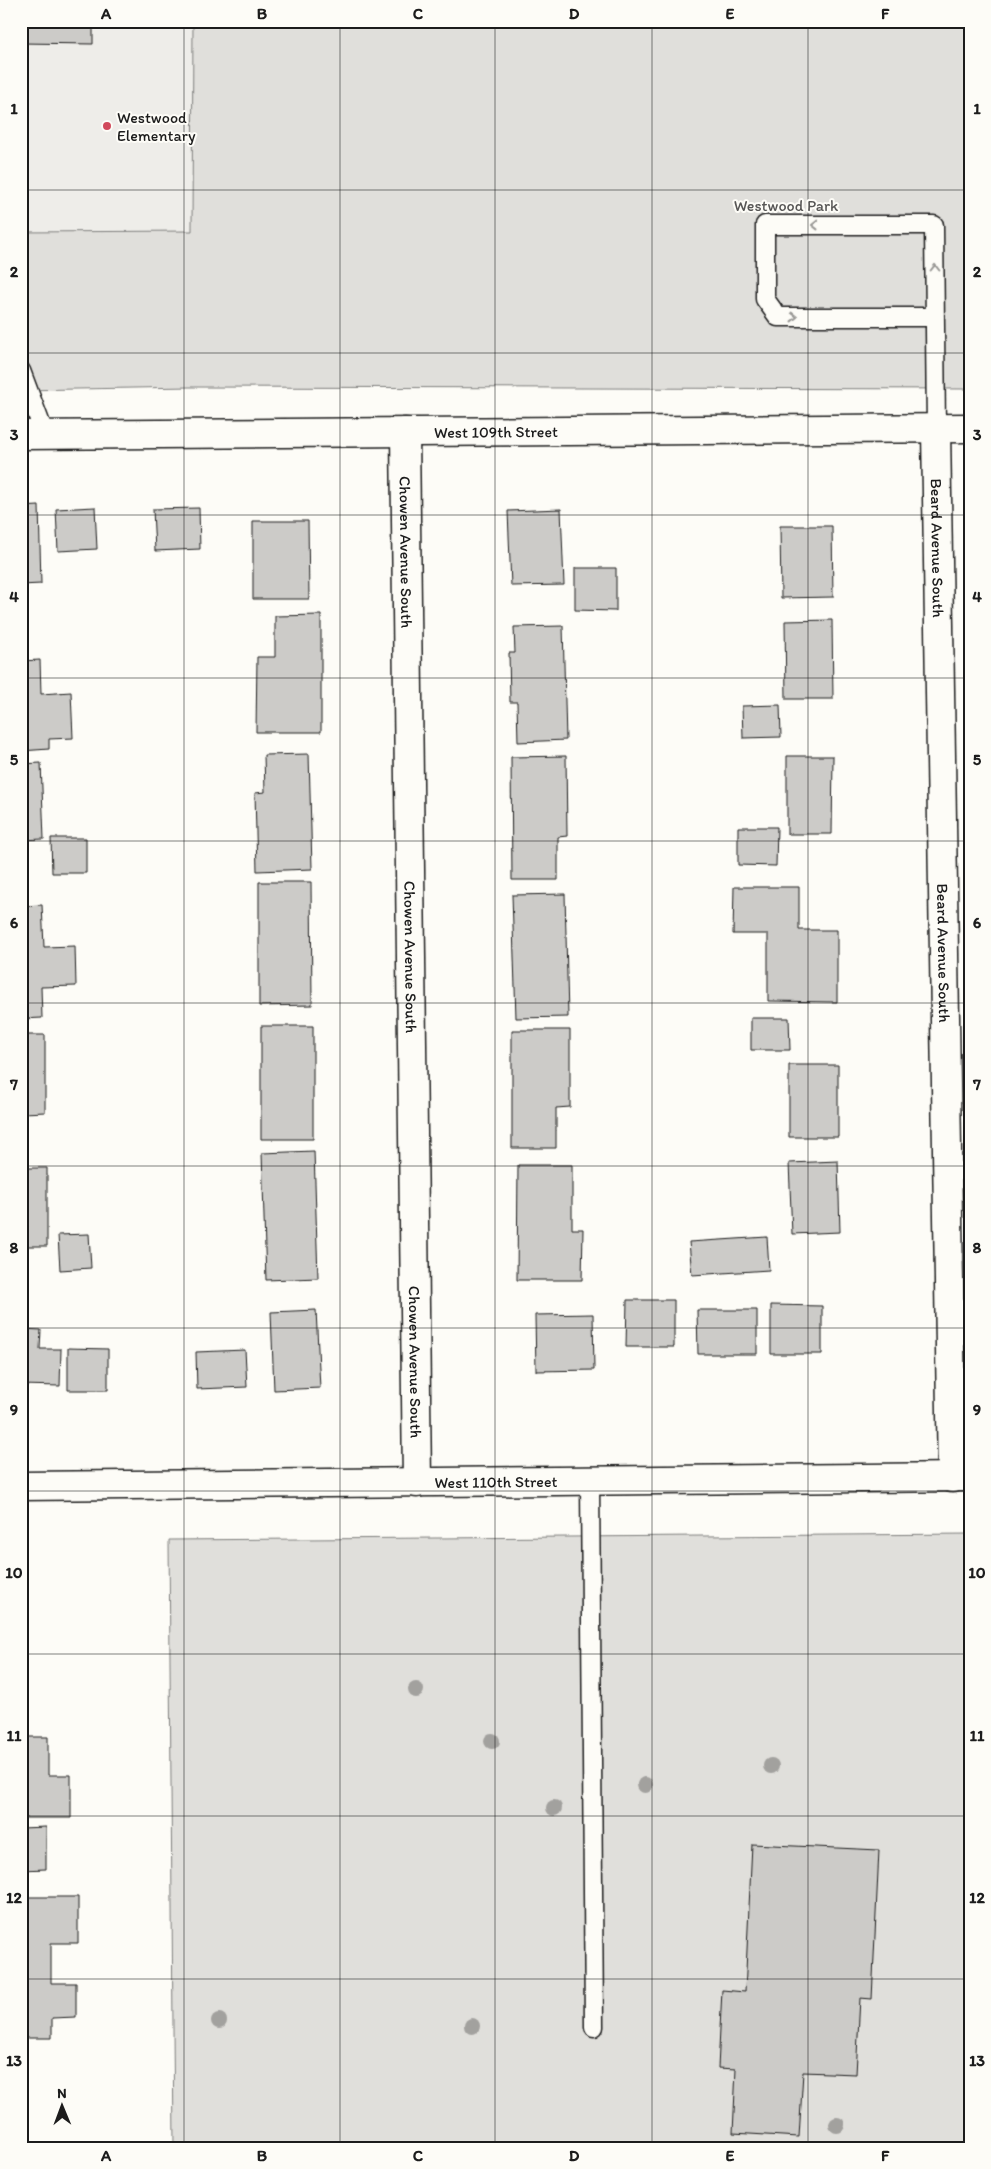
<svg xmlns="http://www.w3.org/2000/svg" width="991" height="2169" font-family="Itim,sans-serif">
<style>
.built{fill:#eeede9}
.green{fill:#e0dfdb;stroke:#7e7e7c}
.building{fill:#cccbc8;stroke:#1c1c1c}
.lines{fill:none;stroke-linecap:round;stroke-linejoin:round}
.lane-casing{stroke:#1c1c1c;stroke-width:21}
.street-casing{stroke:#1c1c1c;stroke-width:31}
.secondary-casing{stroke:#1c1c1c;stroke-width:31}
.lane{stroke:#fdfcf7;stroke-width:18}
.street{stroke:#fdfcf7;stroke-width:28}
.secondary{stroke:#fdfcf7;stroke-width:28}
.tree{fill:#a2a19e}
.oneway{stroke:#989794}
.grid{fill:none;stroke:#1c1c1c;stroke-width:1;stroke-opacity:0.55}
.poi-dot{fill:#d1495b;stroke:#fdfcf7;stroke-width:2}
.labels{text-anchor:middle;stroke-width:4;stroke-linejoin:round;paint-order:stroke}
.poi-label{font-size:16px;fill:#1c1c1c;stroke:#fdfcf7;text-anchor:start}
.park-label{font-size:16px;fill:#575655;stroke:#fdfcf7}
.street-label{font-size:16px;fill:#1c1c1c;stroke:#fdfcf7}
.neatline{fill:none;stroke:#1c1c1c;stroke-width:2}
.grid-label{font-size:16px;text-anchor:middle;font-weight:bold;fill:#1c1c1c}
</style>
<rect width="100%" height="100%" fill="#fdfcf7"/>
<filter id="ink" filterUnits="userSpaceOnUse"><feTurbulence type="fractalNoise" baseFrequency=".02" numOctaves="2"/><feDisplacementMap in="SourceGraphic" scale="10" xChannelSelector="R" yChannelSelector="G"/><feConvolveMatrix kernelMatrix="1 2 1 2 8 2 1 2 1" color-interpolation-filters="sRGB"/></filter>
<g filter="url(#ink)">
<path class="built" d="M21 21H193L192 231 21 232Z"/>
<path class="green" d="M193 21H970V389L190 387 21 390V232L192 231Z
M970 1534V2148H174L169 1540Z"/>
<path class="building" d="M21 21H93V44L21 43Z
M39 506 41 584 21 585V507Z
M95 507 97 549 58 551 56 509Z
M199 508 200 549 155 551 153 509Z
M561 509 564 585 511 586 508 511Z
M253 521H308L309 599H253Z
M780 526H832L833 597 781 598Z
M575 568H616V611L575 610Z
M321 615V732H256L257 657H275V616Z
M832 620 833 699H786L785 621Z
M563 626 566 740 518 742 517 702H510L509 653H515L514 627Z
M40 660 41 694 71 692 73 738 49 739V749L21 751V661Z
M780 705 781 737 743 738 742 706Z
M309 754 312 869 257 871 255 793 265 792 264 755Z
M566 756 567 836 558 837V880H512L511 757Z
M787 756H833L832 834H787Z
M41 763 44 839 21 840V764Z
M738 827H777L776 866 738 865Z
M51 838H86V873H52Z
M259 882H311L312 1005 259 1006Z
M734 887H799V930H837V1002L768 1001V934H733Z
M565 894 568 1017 516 1018 512 895Z
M42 905 44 947 75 946 76 986 41 987 42 1018 21 1019V906Z
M751 1018H789L790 1050H751Z
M261 1026H313V1139H261Z
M512 1030H570V1107L556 1108V1148H512Z
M21 1035H45V1112L24 1113V1143H21Z
M789 1065H838V1137H789Z
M314 1151 318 1278 266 1280 262 1153Z
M838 1161 840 1232 792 1234 789 1163Z
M518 1165H572V1229H583L582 1280H517Z
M21 1168H47V1246H21Z
M89 1234 91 1268 60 1270 58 1235Z
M767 1237 769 1270 692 1275 689 1242Z
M627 1300H674V1347H626Z
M771 1305 822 1306V1354H771Z
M316 1310 320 1388 274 1390 271 1312Z
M697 1310H757V1354H698Z
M593 1314 594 1370 536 1371 535 1315Z
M21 1329 41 1330 40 1349H61L60 1386 21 1385Z
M68 1348 108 1349V1390H68Z
M245 1350 247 1387 197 1389 196 1352Z
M21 1737H48V1775H71V1818H21Z
M46 1827V1869L21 1870V1828Z
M752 1844 879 1850 872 1999 860 1998 856 2074 803 2072 799 2137 733 2133 736 2069 718 2068 722 1990 745 1992Z
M21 1897H78V1943H51V1983H76V2017L52 2018V2038H21Z"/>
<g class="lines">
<defs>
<path id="lane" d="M935 317H778L765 299V225H934L936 429
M21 371 45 435
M590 1481 594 2027"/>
<g id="street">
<path id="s1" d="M936 429 952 1478"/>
<path id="s2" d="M405 432 417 1483"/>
<path id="s3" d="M21 435 970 428"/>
</g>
<g id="secondary">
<path id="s4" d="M21 1486 970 1477"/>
</g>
</defs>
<use href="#lane" class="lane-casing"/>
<use href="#street" class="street-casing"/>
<use href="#secondary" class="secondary-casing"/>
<use href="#lane" class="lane"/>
<use href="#street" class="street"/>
<use href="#secondary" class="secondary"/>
</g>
<g class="tree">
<circle cx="416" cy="1690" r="8"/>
<circle cx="492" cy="1741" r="8"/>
<circle cx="771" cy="1766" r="8"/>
<circle cx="645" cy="1785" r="8"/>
<circle cx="554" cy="1808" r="8"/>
<circle cx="219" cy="2021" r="8"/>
<circle cx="472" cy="2026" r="8"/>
<circle cx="837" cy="2125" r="8"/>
</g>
<defs><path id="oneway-chevron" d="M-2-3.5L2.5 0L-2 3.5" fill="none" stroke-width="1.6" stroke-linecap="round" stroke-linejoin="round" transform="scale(1.25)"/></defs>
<g class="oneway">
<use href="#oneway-chevron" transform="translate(815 225) rotate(180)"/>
<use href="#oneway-chevron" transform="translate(935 268) rotate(-90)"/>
<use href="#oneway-chevron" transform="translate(794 317)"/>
</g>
</g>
<path class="grid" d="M184 21V2148M340 21V2148M495 21V2148M652 21V2148M808 21V2148M21 190H970M21 353H970M21 515H970M21 678H970M21 841H970M21 1003H970M21 1166H970M21 1328H970M21 1491H970M21 1654H970M21 1816H970M21 1979H970"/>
<circle class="poi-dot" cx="107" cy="126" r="5"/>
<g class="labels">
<g class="poi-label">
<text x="117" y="123">Westwood<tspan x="117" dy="18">Elementary</tspan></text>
</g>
<g class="park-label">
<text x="786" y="211">Westwood Park</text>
</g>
<g class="street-label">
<text dy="6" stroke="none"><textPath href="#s3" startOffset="475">West 109th Street</textPath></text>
<text dy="6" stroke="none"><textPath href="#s1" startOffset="119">Beard Avenue South</textPath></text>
<text dy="6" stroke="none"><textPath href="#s2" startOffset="120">Chowen Avenue South</textPath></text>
<text dy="6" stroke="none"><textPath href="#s1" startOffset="524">Beard Avenue South</textPath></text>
<text dy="6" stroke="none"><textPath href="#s2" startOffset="525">Chowen Avenue South</textPath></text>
<text dy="6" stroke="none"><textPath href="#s2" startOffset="930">Chowen Avenue South</textPath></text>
<text dy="6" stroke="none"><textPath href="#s4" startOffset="475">West 110th Street</textPath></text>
</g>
</g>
<rect width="991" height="2169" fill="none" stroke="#fdfcf7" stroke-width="55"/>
<g transform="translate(62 2106) rotate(359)" stroke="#fdfcf7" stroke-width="4" paint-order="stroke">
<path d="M0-4L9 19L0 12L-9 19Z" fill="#1c1c1c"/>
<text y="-8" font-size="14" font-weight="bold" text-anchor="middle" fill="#1c1c1c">N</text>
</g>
<rect x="28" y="28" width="936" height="2114" class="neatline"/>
<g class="grid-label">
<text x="106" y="19">A</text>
<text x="262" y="19">B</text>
<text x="418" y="19">C</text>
<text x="574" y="19">D</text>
<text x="730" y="19">E</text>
<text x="885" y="19">F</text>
<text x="14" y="114">1</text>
<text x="977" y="114">1</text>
<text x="14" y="277">2</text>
<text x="977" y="277">2</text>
<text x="14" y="440">3</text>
<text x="977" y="440">3</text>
<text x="14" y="602">4</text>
<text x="977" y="602">4</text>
<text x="14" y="765">5</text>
<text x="977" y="765">5</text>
<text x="14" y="928">6</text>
<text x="977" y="928">6</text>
<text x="14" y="1090">7</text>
<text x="977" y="1090">7</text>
<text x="14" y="1253">8</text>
<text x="977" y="1253">8</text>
<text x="14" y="1415">9</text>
<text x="977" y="1415">9</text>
<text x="14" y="1578">10</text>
<text x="977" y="1578">10</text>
<text x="14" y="1741">11</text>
<text x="977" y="1741">11</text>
<text x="14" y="1903">12</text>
<text x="977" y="1903">12</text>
<text x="14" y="2066">13</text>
<text x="977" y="2066">13</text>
<text x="106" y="2161">A</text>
<text x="262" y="2161">B</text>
<text x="418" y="2161">C</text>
<text x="574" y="2161">D</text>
<text x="730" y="2161">E</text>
<text x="885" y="2161">F</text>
</g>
</svg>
